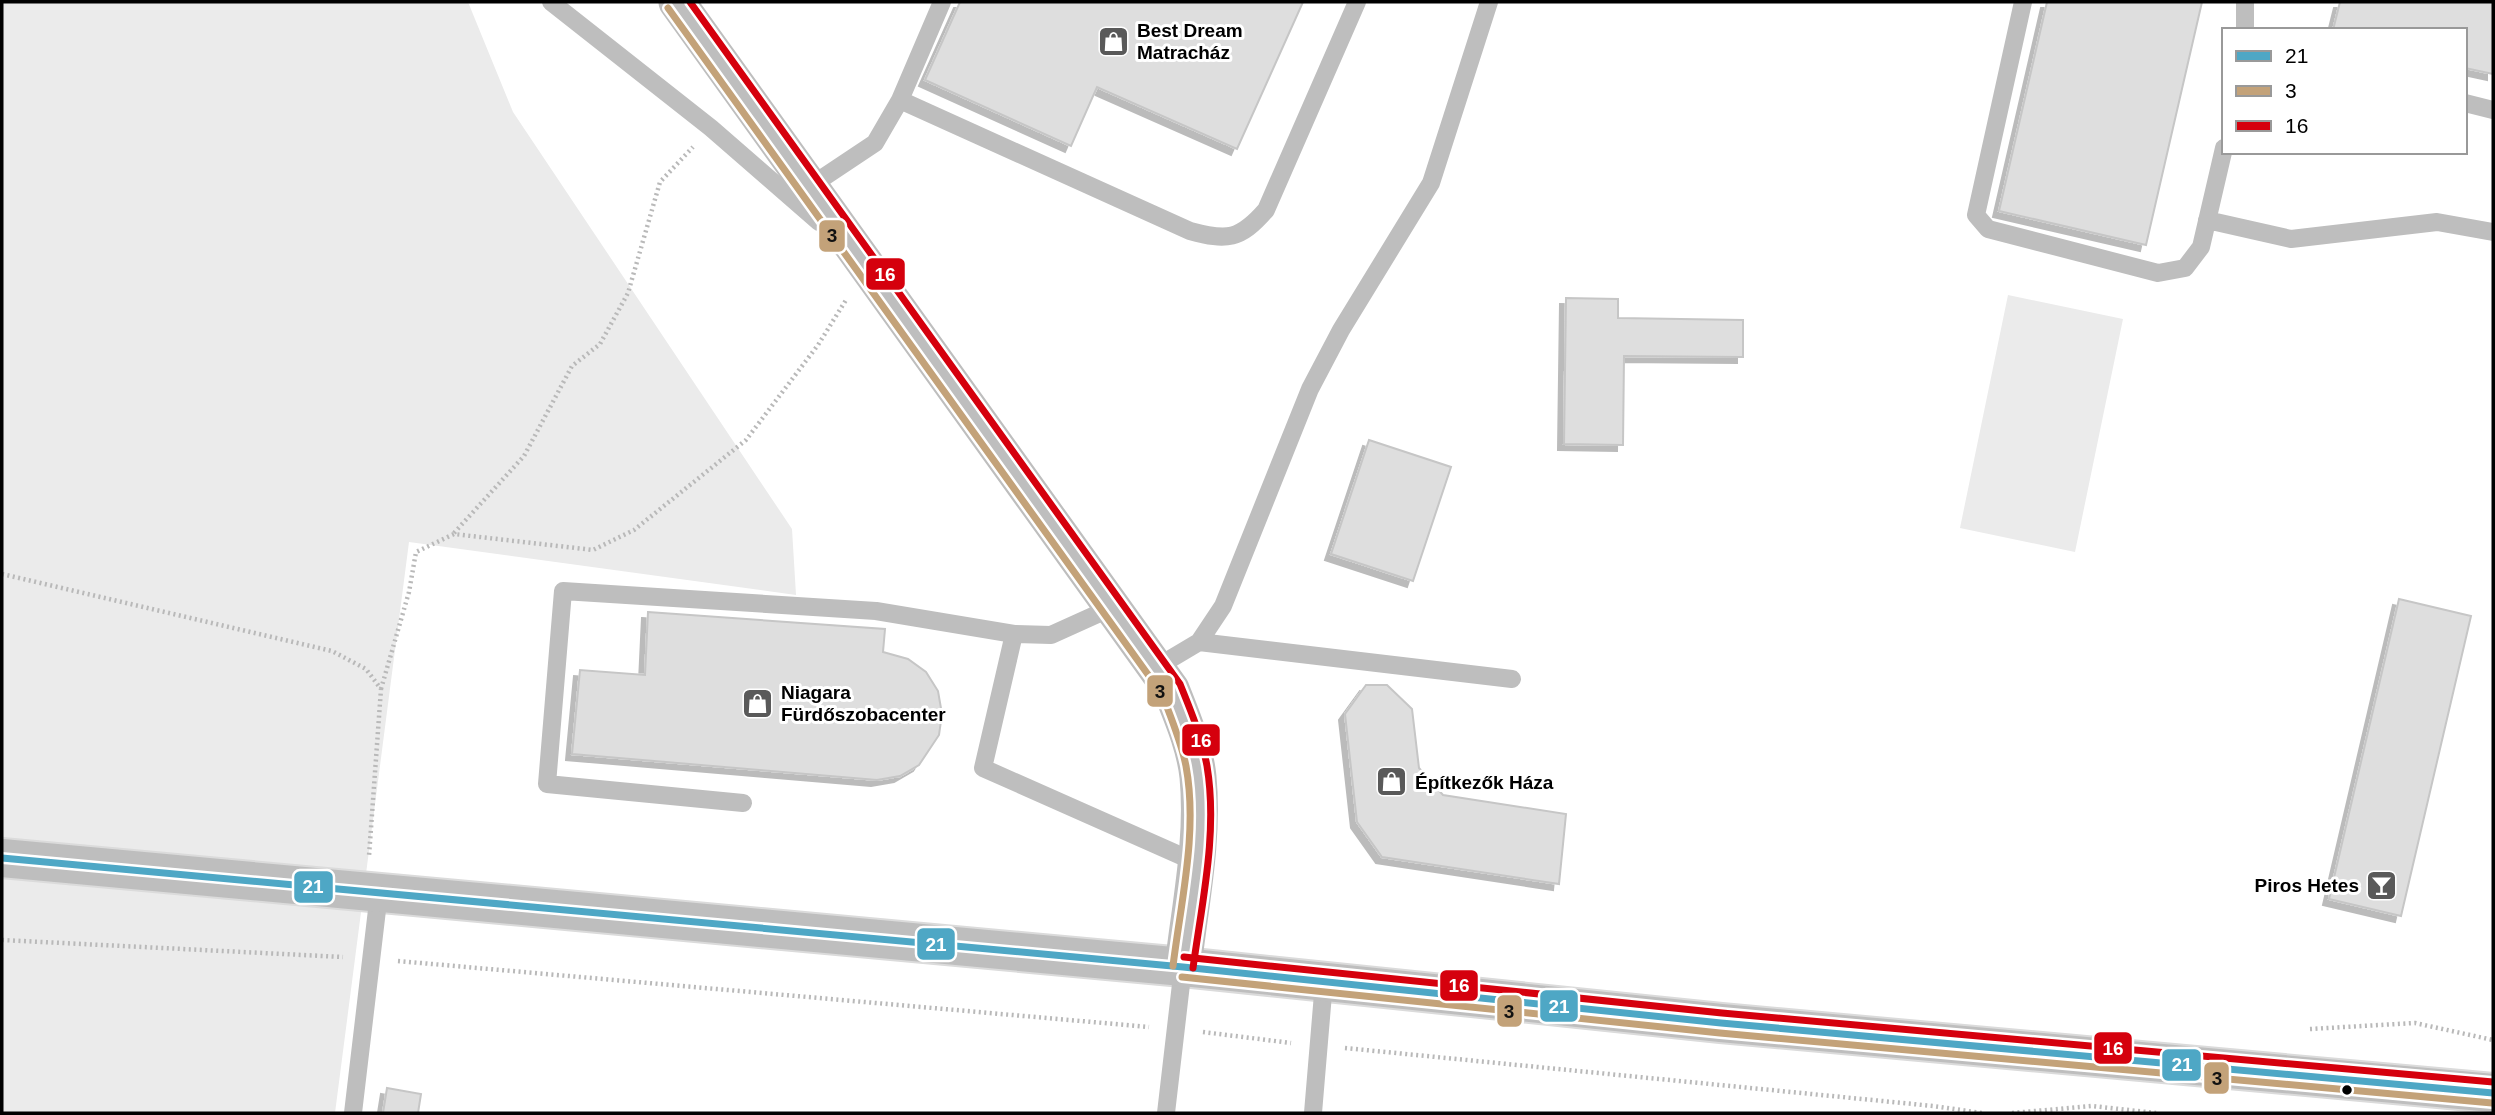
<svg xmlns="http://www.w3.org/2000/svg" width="2495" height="1115" font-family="Helvetica,sans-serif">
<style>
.green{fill:#ebebeb}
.building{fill:#dedede;stroke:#c6c6c6;stroke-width:2;filter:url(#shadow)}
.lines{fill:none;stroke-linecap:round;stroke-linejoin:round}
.primary-casing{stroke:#dbdbdb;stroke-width:42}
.path{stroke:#b9b9b9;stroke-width:4.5;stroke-dasharray:2 3.5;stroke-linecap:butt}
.lane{stroke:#bebebe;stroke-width:18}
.street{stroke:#bebebe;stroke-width:37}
.primary{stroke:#bebebe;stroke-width:38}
.bus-1-casing{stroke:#fff;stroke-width:12}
.bus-2-casing{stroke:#fff;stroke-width:12}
.bus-3-casing{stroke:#fff;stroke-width:12}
.bus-1{stroke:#4ea7c5;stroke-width:7}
.bus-2{stroke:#c3a279;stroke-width:7}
.bus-3{stroke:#d5000d;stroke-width:7}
.bus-dot{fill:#000;stroke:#fff;stroke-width:2.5}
.labels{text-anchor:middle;stroke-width:6;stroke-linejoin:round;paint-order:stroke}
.poi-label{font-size:19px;font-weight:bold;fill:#000;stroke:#fff;text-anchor:start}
.line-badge{stroke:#fff;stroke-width:2.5}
.badge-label{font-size:19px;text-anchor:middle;font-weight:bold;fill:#fff}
.pale-badge-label{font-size:19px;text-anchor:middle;font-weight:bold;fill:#111}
</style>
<defs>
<filter id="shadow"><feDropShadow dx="-6" dy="6" stdDeviation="0" flood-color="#0004"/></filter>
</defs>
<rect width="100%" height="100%" fill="#fff"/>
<path class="green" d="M2 2H468L513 112 792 529 796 595 409 542 335 1113H2Z
M2008 295 2123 319 2075 552 1960 528Z"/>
<path class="building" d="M960 2H1303L1237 149 1097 87 1071 146 925 80Z
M2047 2H2202L2146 245 1999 211Z
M2340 2H2493V74L2465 68V30H2333Z
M1566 298 1618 299V318L1743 320V357L1624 356 1623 445 1564 444Z
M1369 440 1451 467 1413 581 1331 554Z
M2399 599 2471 616 2401 916 2329 899Z
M648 612 885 629 883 652 908 659 926 672 938 691 942 714 939 735 919 765 900 776 877 780 572 754 580 670 645 675Z
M1366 685H1387L1412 709 1419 768 1443 795 1566 814 1559 884 1382 857 1357 822 1345 714Z
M387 1088 421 1094 418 1113H383Z"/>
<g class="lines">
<defs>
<path id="primary" d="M2 858 1183 967 1721 1023 2493 1093"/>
</defs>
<use href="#primary" class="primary-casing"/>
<path class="path" d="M454 533 524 456 572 366 600 344 628 293 660 182 693 147
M2 574 332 651 366 669 381 689 369 856
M381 689 409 592 416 552 454 534 593 550 634 530 746 440 818 345 846 300
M2 940 343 957
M398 961 1149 1027
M2310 1029 2415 1023 2493 1040
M1203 1032 1291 1043
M1345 1048 1933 1106 1982 1113
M2012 1113 2092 1106 2156 1113"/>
<path class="lane" d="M551 2 711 128 819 222
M2023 2 1976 215 1988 229 2158 273 2185 268 2201 247 2224 148
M2245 2V30
M900 100 1190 231C1227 241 1240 240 1266 210L1357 2
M2465 103 2493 110
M809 187 875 143 900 100 942 2
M2207 220 2291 239 2437 222 2493 232
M1014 634 983 768 1195 862
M1199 642 1512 679
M1157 667 1199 642 1223 606 1310 389 1341 330 1431 183 1489 2
M743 803 547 784 563 591 876 611 1014 634 1051 635 1113 607
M353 1113 379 893
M1166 1113 1183 967
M1313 1113 1324 982"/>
<path class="street" d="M677 2 1171 689C1182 717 1195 747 1198 777 1204 840 1190 905 1183 967"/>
<use href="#primary" class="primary"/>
<defs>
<path id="bus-1" d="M2 858 1183 967 1721 1023 2493 1093"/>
<path id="bus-2" d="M668 8 1162 694C1171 718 1181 741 1186 766 1198 831 1181 901 1173 966
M1182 977 1720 1033 2492 1103"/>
<path id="bus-3" d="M690 2 1180 684C1191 711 1202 738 1207 766 1218 832 1202 902 1193 968
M1184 957 1722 1013 2493 1082"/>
</defs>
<use href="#bus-1" class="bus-1-casing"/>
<use href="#bus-2" class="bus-2-casing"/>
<use href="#bus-3" class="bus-3-casing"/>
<use href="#bus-1" class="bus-1"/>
<use href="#bus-2" class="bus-2"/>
<use href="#bus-3" class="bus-3"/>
</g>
<defs>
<symbol id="shop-square" viewBox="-11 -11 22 22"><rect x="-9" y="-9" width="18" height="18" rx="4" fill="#595959" stroke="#fff"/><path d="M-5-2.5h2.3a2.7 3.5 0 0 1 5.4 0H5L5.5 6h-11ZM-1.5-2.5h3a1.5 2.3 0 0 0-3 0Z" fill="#fff"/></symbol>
<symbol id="bar-square" viewBox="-11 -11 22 22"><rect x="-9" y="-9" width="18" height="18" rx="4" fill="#595959" stroke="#fff"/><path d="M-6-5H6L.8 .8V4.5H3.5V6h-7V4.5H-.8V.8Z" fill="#fff"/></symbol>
</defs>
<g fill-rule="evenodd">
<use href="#shop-square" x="1096" y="24" width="35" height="35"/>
<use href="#shop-square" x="740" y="686" width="35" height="35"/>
<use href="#shop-square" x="1374" y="764" width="35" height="35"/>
<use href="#bar-square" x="2364" y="868" width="35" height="35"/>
</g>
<circle class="bus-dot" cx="2347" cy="1090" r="6"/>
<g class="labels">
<g class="poi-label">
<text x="1137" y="37">Best Dream<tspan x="1137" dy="22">Matracház</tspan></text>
<text x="781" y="699">Niagara<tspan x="781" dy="22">Fürdőszobacenter</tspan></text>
<text x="1415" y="789">Építkezők Háza</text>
<text x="2359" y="892" text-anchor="end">Piros Hetes</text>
</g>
</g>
<g class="line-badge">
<rect x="818" y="219" width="28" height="34" rx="7" fill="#c3a279"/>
<rect x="865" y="257" width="41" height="34" rx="7" fill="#d5000d"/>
<rect x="1146" y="674" width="28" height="34" rx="7" fill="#c3a279"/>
<rect x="1181" y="723" width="40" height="34" rx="7" fill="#d5000d"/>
<rect x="293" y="870" width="41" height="34" rx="7" fill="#4ea7c5"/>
<rect x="916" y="927" width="40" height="34" rx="7" fill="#4ea7c5"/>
<rect x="1439" y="969" width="40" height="33" rx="7" fill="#d5000d"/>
<rect x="1539" y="989" width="40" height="34" rx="7" fill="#4ea7c5"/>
<rect x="1496" y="994" width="27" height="34" rx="7" fill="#c3a279"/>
<rect x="2093" y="1031" width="40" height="34" rx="7" fill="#d5000d"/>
<rect x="2161" y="1048" width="41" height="34" rx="7" fill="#4ea7c5"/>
<rect x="2203" y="1061" width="27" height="34" rx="7" fill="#c3a279"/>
</g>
<g class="badge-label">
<text x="885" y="281">16</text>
<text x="1201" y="747">16</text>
<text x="313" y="893">21</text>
<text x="936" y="951">21</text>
<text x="1459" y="992">16</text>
<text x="1559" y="1013">21</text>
<text x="2113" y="1055">16</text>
<text x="2182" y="1071">21</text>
</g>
<g class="pale-badge-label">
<text x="832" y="242">3</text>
<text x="1160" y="698">3</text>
<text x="1509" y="1018">3</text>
<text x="2217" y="1085">3</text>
</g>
<rect width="2495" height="1115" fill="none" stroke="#000000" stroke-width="7"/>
<rect x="2222" y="28" width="245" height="126" fill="#ffffff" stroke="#999999" stroke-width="2"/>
<rect x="2236" y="51" width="35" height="10" fill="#4ea7c5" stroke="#999999" stroke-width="2"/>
<text x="2285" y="63" font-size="21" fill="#000000">21</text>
<rect x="2236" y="86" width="35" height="10" fill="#c3a279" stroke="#999999" stroke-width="2"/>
<text x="2285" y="98" font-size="21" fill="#000000">3</text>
<rect x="2236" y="121" width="35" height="10" fill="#d5000d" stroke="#999999" stroke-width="2"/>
<text x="2285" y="133" font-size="21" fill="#000000">16</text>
</svg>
